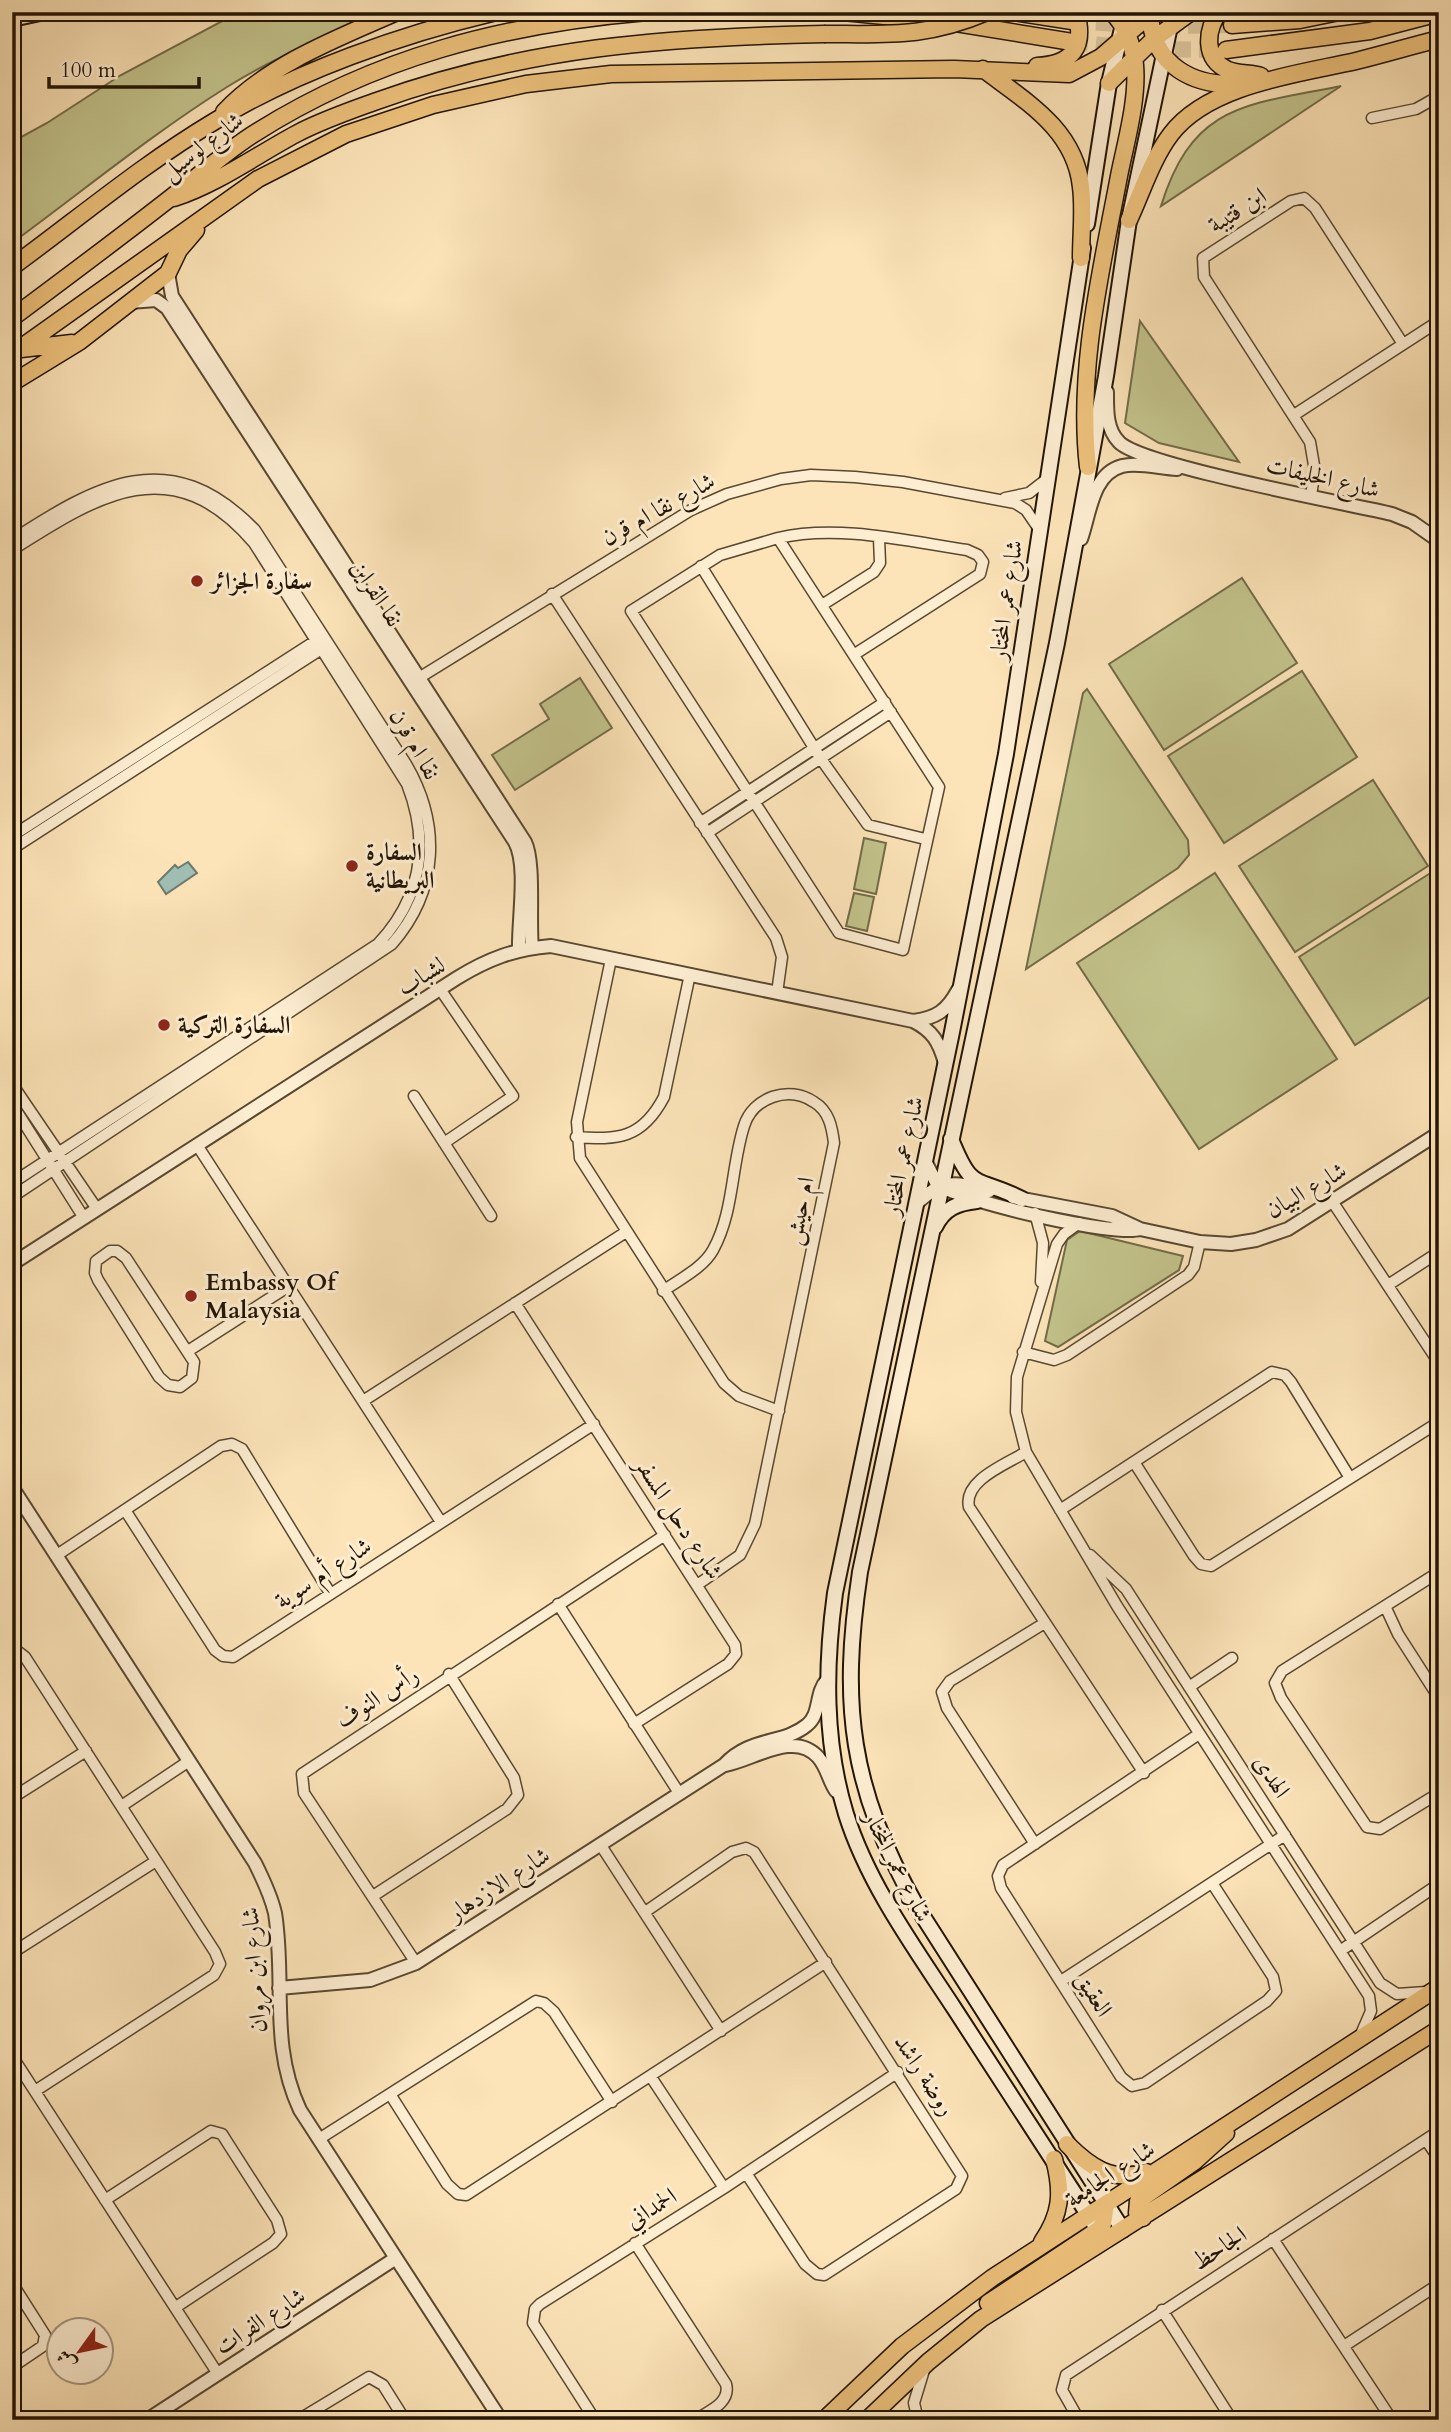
<svg xmlns="http://www.w3.org/2000/svg" width="1451" height="2432" font-family="Cardo,Amiri,serif">
<style>
.green{fill:#c3c38c;stroke:#726c48;stroke-width:2}
.water{fill:#a0beb4;stroke:#6e7a6e;stroke-width:2}
.lines{fill:none;stroke-linecap:round;stroke-linejoin:round}
.trunk-tunnel{stroke:#dbc59d;stroke-width:16;stroke-dasharray:16 8;stroke-linecap:butt}
.minor-casing{stroke:#584831;stroke-width:13}
.tertiary-casing{stroke:#584831;stroke-width:16}
.secondary-casing{stroke:#221404;stroke-width:18}
.primary-casing{stroke:#221404;stroke-width:19}
.trunk-casing{stroke:#221404;stroke-width:19}
.minor{stroke:#fdedd1;stroke-width:10}
.tertiary{stroke:#fdedd1;stroke-width:12}
.secondary{stroke:#fdedd1;stroke-width:14}
.primary{stroke:#eec27c;stroke-width:16}
.trunk{stroke:#eec27c;stroke-width:16}
.trunk-bridge-casing{stroke:#221404;stroke-width:19;stroke-linecap:butt}
.trunk-bridge{stroke:#eec27c;stroke-width:16}
.poi-dot{fill:#8f2418;stroke:#fdedd1;stroke-width:2.5}
.labels{text-anchor:middle;stroke-width:6;stroke-linejoin:round;paint-order:stroke}
.street-label{font-size:24px;fill:#221404;stroke:#fdedd1}
.poi-label{font-size:24px;font-weight:bold;fill:#221404;stroke:#fdedd1;text-anchor:start}
</style>
<rect width="100%" height="100%" fill="#fce4b8"/>
<filter id="stains"><feTurbulence type="fractalNoise" baseFrequency=".00286" numOctaves="4"/><feColorMatrix values="0 0 0 0 .2 0 0 0 0 .09 0 0 0 0 .02 0 0 0 .5 -.17"/></filter>
<radialGradient id="worn" r=".72"><stop offset=".6" stop-color="#630" stop-opacity="0"/><stop offset="1" stop-color="#630" stop-opacity=".3"/></radialGradient>
<path class="green" d="M239 12H380C328 36 276 56 227 87 152 134 83 191 12 243L15 192 12 142 47 123 121 75Z
M1341 86 1161 206C1193 102 1248 105 1341 86Z
M1140 321 1239 462 1159 443 1125 423Z
M1242 578 1297 663 1164 750 1109 664Z
M1302 671 1357 757 1224 843 1168 756Z
M580 678 612 728 515 790 492 755 549 719 540 704Z
M1087 689 1188 840 1189 855 1178 868 1026 969 1083 693Z
M1373 780 1428 866 1295 952 1239 866Z
M864 838 886 843 876 894 854 889Z
M1432 872 1439 882V991L1355 1045 1299 957Z
M1215 873 1337 1059 1199 1149 1077 963Z
M854 893 874 897 867 931 846 926Z
M1080 1231 1183 1256 1179 1270 1058 1347 1045 1341 1067 1240Z"/>
<path class="water" d="M188 862 197 873 166 894 158 882 175 865 178 868Z"/>
<g class="lines">
<path class="trunk-tunnel" d="M1072 21 1131 25
M1164 26 1232 25
M1072 42 1121 47
M1151 49 1223 50"/>
<defs>
<path id="minor" d="M1372 118 1416 109 1439 96
M1294 415 1439 321
M1311 495 1315 471 1310 442 1204 277 1203 258 1291 201 1304 198 1315 208 1403 344
M1005 498 1029 493 1047 479
M778 538 939 787 903 950 839 933 631 611 720 555Z
M778 538C838 524 907 541 967 550L978 555 983 562 980 574 855 654
M12 540C97 485 170 442 255 530L406 764C441 824 439 890 392 944L12 1197
M12 550C97 496 172 447 254 543L407 784C430 843 422 897 378 944L12 1183
M701 566 821 759 868 825 925 839
M552 594 776 938 782 957 777 993
M822 605 874 572 880 563 879 538
M414 681 691 510 727 494 781 479 811 475 855 477 903 482 1015 503 1026 510 1039 529
M700 823 885 702
M707 833 891 712
M12 836 320 638
M12 849 326 646
M611 959 577 1122 580 1158 724 1383 739 1396 779 1411
M440 989 513 1096 444 1143
M12 1084 97 1209
M414 1096 491 1216
M12 1104 84 1218
M576 1137C618 1140 642 1139 664 1097L690 974
M197 1145 441 1522
M1332 1201 1439 1363
M1035 1213 1043 1243 1041 1282
M1079 1223 1064 1234 1057 1244 1017 1377 1016 1412 1026 1452 1117 1606 1369 1996 1371 2011 1361 2034
M110 1251H117L126 1258 194 1362 192 1378 180 1387 168 1385 159 1377 98 1280 95 1273 96 1261Z
M1388 1285 1439 1252
M663 1291C680 1279 703 1268 713 1250 734 1212 731 1167 744 1126 753 1097 789 1085 814 1102 829 1111 832 1127 834 1143L755 1524 740 1555 697 1585
M515 1303 735 1645 736 1654 728 1664 634 1724
M188 1351 289 1286
M1023 1352 1054 1360 1067 1355 1188 1275 1194 1267 1200 1242
M363 1401 626 1232
M1026 1452C1007 1464 963 1480 969 1507L1144 1773
M1134 1462 1194 1556 1201 1564 1211 1566 1439 1422
M125 1510 215 1650 223 1656 233 1657 594 1424
M1060 1510 1272 1372 1285 1375 1291 1382 1350 1478
M57 1555 221 1446 232 1444 242 1449 330 1593
M1090 1555 1126 1589 1380 1983 1397 1994 1426 1992
M1439 1572 1282 1671 1275 1683 1281 1698 1367 1827 1380 1829 1439 1793
M558 1604 679 1793
M1385 1606 1398 1634 1439 1698
M12 1647 25 1657 215 1952 220 1964 214 1975 35 2091
M1189 1687 1232 1658
M1199 1734 1003 1865 998 1876 1001 1888 1121 2077 1132 2086 1145 2083 1267 2001 1276 1991 1273 1977 1212 1883
M12 1798 86 1751
M123 1805 189 1761
M600 1844 721 2031
M1035 1844 947 1708 942 1692 950 1681 1043 1624
M373 1896 507 1809 518 1795 514 1778 449 1674
M645 1912 732 1852 746 1848 754 1852 962 2176 956 2189 824 2275 817 2274 805 2264 746 2173
M1340 1951 1439 1884
M12 1953 156 1861
M416 1963 304 1793 302 1774 665 1535
M1061 1981 1285 1835
M12 2056 218 2374
M651 2077 724 2188
M390 2094 447 2184 458 2194 466 2195 826 1962
M319 2139 536 2001 544 2003 554 2012 612 2102
M1426 2140 1439 2159
M105 2200 211 2131 222 2134 227 2142 277 2220 281 2234 273 2243 176 2307
M1273 2239 1392 2420
M635 2243 726 2384C731 2403 709 2411 695 2420
M12 2283 45 2335 43 2346 12 2367
M1162 2310 1232 2420
M1344 2346 1439 2284
M298 2420 369 2377 383 2385 405 2420
M482 2420 495 2411
M595 2420 533 2323 535 2309 540 2304 724 2188 898 2072
M918 2420 914 2403 924 2370
M1079 2420 1062 2390 1066 2375 1439 2131"/>
<path id="tertiary" d="M168 273 172 296 525 842C535 862 529 921 532 948
M130 302 156 300 167 308 515 842C528 865 518 921 519 950
M1107 392C1107 409 1106 429 1119 442 1142 466 1346 503 1392 514L1412 522 1439 541
M1081 539C1090 514 1092 474 1122 466 1138 462 1160 468 1177 469
M913 1021C936 1018 947 1011 958 990
M925 1161 937 1184C960 1201 1115 1237 1140 1229
M1013 1197 1112 1216 1140 1229 1200 1242 1231 1244 1256 1240 1288 1229 1439 1133
M916 1204C943 1178 956 1182 989 1191
M12 1264 457 978C488 959 514 949 551 946L913 1021C933 1031 939 1042 945 1063
M12 1487 255 1863C263 1879 271 1896 275 1913 286 1982 269 2044 300 2110L501 2420
M725 1765C753 1760 794 1730 818 1757 827 1767 829 1781 836 1791
M279 1988 370 1980 416 1963 724 1765C751 1736 783 1745 807 1725 821 1714 815 1693 827 1680
M147 2420 396 2258"/>
<path id="secondary" d="M12 19 45 12
M1087 224 1109 83 1126 12
M1083 248 1006 754 952 1032 835 1593C825 1667 824 1742 846 1814 868 1884 914 1947 954 2008 1004 2085 1054 2162 1104 2239
M951 1139C973 1194 975 1175 1022 1199
M935 1227C944 1208 958 1203 977 1201
M1123 2230 917 1907C850 1788 840 1705 860 1572L1057 643 1106 376 1129 220 1173 12"/>
<path id="primary" d="M1067 2144C1090 2167 1112 2183 1146 2172
M1143 2218 1137 2213 1138 2201 1194 2162 1226 2133
M1042 2242C1061 2214 1063 2193 1054 2159
M988 2303 1098 2230 1103 2224 1106 2204
M824 2420 902 2346 992 2278 1439 1987
M867 2420 928 2362 981 2319 1439 2029"/>
<path id="trunk" d="M843 12 956 23 1072 42
M1014 12 1072 21
M1150 12C1151 66 1195 89 1245 83
M1219 12C1206 30 1203 59 1228 70 1238 74 1251 73 1261 76
M1232 25 1300 20 1339 12
M1226 50 1370 31 1439 13
M1037 66C1072 64 1086 48 1076 12
M983 69C1025 101 1075 129 1081 187 1084 210 1081 235 1081 258
M1109 83 1154 39 1191 12
M224 112C269 64 338 38 397 12
M174 198C217 184 255 156 296 134 320 121 349 111 374 102 526 47 665 37 824 34
M1129 220C1142 192 1152 159 1171 134 1209 84 1299 74 1356 61 1384 54 1411 46 1439 39
M12 267C79 218 143 164 215 121 296 71 403 34 496 12
M12 318C63 280 114 242 164 203 194 180 220 156 252 135 374 57 504 24 647 12
M21 349 72 343
M12 354 258 179 346 134 433 105 526 84 611 74 954 69 1069 74 1101 57 1153 12
M12 383 79 342 168 273 179 250 196 230
M1088 467C1077 369 1101 272 1119 176 1126 141 1138 100 1135 65 1133 44 1126 27 1112 12"/>
</defs>
<use href="#minor" class="minor-casing"/>
<use href="#tertiary" class="tertiary-casing"/>
<use href="#secondary" class="secondary-casing"/>
<use href="#primary" class="primary-casing"/>
<use href="#trunk" class="trunk-casing"/>
<use href="#minor" class="minor"/>
<use href="#tertiary" class="tertiary"/>
<use href="#secondary" class="secondary"/>
<use href="#primary" class="primary"/>
<use href="#trunk" class="trunk"/>
<defs>
<path id="trunk-bridge" d="M824 34C889 34 926 38 987 12"/>
</defs>
<use href="#trunk-bridge" class="trunk-bridge-casing"/>
<use href="#trunk-bridge" class="trunk-bridge"/>
</g>
<g class="poi-dot">
<circle cx="197" cy="581" r="7"/>
<circle cx="352" cy="866" r="7"/>
<circle cx="164" cy="1025" r="7"/>
<circle cx="191" cy="1296" r="7"/>
</g>
<g class="labels">
<g class="street-label">
<text transform="translate(202 146) rotate(-37)" y="8">شارع لوسيل</text>
<text transform="translate(1237 210) rotate(-32)" y="8">ابن قتيبة</text>
<text transform="translate(1323 477) rotate(13)" y="8">شارع الخليفات</text>
<text transform="translate(658 509) rotate(-29)" y="8">شارع نقا ام قرن</text>
<text transform="translate(377 593) rotate(57)" y="8">نقا القراين</text>
<text transform="translate(1006 600) rotate(-82)" y="8">شارع عمر المختار</text>
<text transform="translate(415 744) rotate(60)" y="8">نقا ام قرن</text>
<text transform="translate(421 976) rotate(-32)" y="8">لشباب</text>
<text transform="translate(903 1156) rotate(-78)" y="8">شارع عمر المختار</text>
<text transform="translate(1306 1190) rotate(-30)" y="8">شارع البيان</text>
<text transform="translate(799 1211) rotate(-78)" y="8">ام حيش</text>
<text transform="translate(679 1518) rotate(57)" y="8">شارع دحل المسفر</text>
<text transform="translate(323 1573) rotate(-33)" y="8">شارع أم سوية</text>
<text transform="translate(377 1697) rotate(-33)" y="8">رأس النوف</text>
<text transform="translate(1272 1776) rotate(57)" y="8">الهدى</text>
<text transform="translate(898 1866) rotate(63)" y="8">شارع عمر المختار</text>
<text transform="translate(499 1884) rotate(-33)" y="8">شارع الازدهار</text>
<text transform="translate(254 1970) rotate(-94)" y="8">شارع ابن مروان</text>
<text transform="translate(1094 1994) rotate(58)" y="8">العقيق</text>
<text transform="translate(925 2075) rotate(57)" y="8">روضة راشد</text>
<text transform="translate(1110 2174) rotate(-33)" y="8">شارع الجامعة</text>
<text transform="translate(651 2208) rotate(-32)" y="8">الحمداني</text>
<text transform="translate(1219 2248) rotate(-33)" y="8">الجاحظ</text>
<text transform="translate(260 2321) rotate(-33)" y="8">شارع الفرات</text>
</g>
<g class="poi-label">
<text x="211" y="589">سفارة الجزائر</text>
<text x="366" y="860">السفارة<tspan x="366" dy="28">البريطانية</tspan></text>
<text x="178" y="1033">السفارة التركية</text>
<text x="205" y="1290">Embassy Of<tspan x="205" dy="28">Malaysia</tspan></text>
</g>
</g>
<rect width="1451" height="2432" fill="none" stroke="#fce4b8" stroke-width="42"/>
<rect x="14" y="14" width="1423" height="2404" fill="none" stroke="#221404" stroke-width="3.5"/>
<rect x="21" y="21" width="1409" height="2390" fill="none" stroke="#221404" stroke-width="2"/>
<g transform="translate(80 2351) rotate(237)"><circle r="33" fill="#fdedd1" stroke="#a5967f" stroke-width="2"/>
<path d="M0-5L12 26L0 18L-12 26Z" fill="#8f2418"/>
<text y="-10" font-size="19" font-weight="bold" text-anchor="middle" fill="#221404">ش</text>
</g>
<path d="M49 77v10h150v-10" fill="none" stroke="#221404" stroke-width="3.5"/>
<text x="60" y="77" font-size="21" fill="#221404" stroke="#fdedd1" stroke-width="5" paint-order="stroke">100 m</text>
<rect width="100%" height="100%" filter="url(#stains)"/>
<rect width="100%" height="100%" fill="url(#worn)"/>
</svg>
